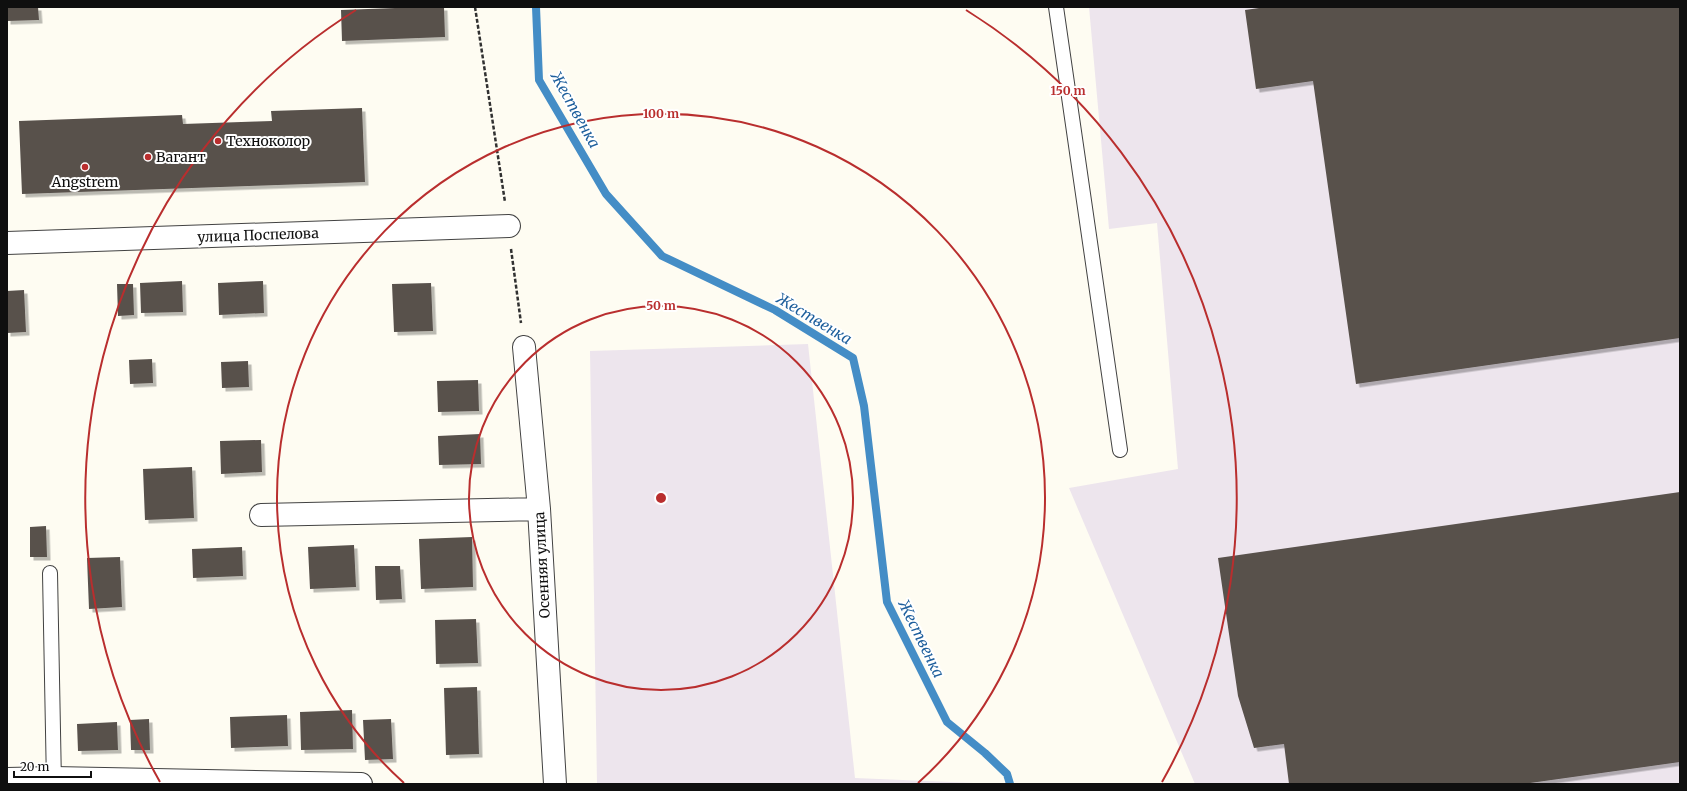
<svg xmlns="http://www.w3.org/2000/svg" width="1687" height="791" font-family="Merriweather,serif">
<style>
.industrial{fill:#ede5ed}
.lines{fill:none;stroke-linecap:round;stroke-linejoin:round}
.stream{stroke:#448dc6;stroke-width:8}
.building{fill:#58514c;filter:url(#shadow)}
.lane-casing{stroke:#424242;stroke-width:16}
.street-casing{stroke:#424242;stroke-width:24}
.path{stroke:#313131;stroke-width:2.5;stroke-dasharray:4 2;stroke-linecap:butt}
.lane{stroke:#fff;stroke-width:14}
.street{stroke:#fff;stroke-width:22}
.ring{fill:none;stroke:#b92e2e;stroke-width:2}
.poi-dot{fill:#b92e2e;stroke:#fff;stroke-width:1.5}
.labels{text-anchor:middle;stroke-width:4;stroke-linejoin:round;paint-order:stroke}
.poi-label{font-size:14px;fill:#0f0f0f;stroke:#fff;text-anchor:start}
.street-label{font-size:14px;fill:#0f0f0f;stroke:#fff}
.water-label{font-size:15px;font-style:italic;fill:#1e5f9c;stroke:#fff}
.centre{fill:#b92e2e;stroke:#fff;stroke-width:2}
.ring-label{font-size:12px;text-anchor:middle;font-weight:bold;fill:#b92e2e;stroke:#fff;stroke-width:4;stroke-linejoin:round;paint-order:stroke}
</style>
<defs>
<filter id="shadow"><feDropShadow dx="3.5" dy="3.5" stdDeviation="0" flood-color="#0004"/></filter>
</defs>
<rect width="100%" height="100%" fill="#fefcf2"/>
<path class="industrial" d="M1089 7H1680V784H1195L1069 488 1178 469 1157 223 1109 229Z
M808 344 855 778 998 784H597L590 351Z"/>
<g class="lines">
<path class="stream" d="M536 7 539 80 606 194 662 256 775 310 853 358 864 406 887 602 947 722 985 753 1007 774 1010 784"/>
</g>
<path class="building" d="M7 7H38L39 20 7 21Z
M422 7H444L445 37 342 41 341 10Z
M1266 7H1680V338L1356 384 1313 81 1256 89 1245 10Z
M362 108 365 182 22 194 19 121 182 115 183 124 272 121 271 111Z
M182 281 183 312 141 313 140 283Z
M263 281 264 313 219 315 218 283Z
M431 283 433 331 394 332 392 284Z
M117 284H133L134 315 118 316Z
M24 290 26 332 7 333V291Z
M152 359 153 383 130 384 129 360Z
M248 361 249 387 222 388 221 362Z
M478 380 479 411 438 412 437 381Z
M480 434 481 464 439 465 438 436Z
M261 440 262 472 221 474 220 441Z
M192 467 194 518 145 520 143 469Z
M1680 492V762L1523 784H1289L1284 744 1254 748 1238 696 1218 558Z
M46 526 47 557H30V527Z
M472 537 473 587 421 589 419 539Z
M354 545 356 587 310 589 308 547Z
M242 547 243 576 193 578 192 549Z
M120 557 122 607 89 609 87 558Z
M375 566H400L402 599 376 600Z
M476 619 478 663 436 664 435 620Z
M477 687 479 754 446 755 444 688Z
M352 710 353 749 301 750 300 712Z
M287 715 288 746 231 748 230 717Z
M149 719 150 750H131L130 720Z
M391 719 393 759 365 760 363 720Z
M117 722 118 750 78 751 77 724Z"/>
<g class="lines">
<defs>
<path id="lane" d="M1056 7 1120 450
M50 573 54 784"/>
<path id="street" d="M7 243 509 226
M524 347 539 509 555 784
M261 515 539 509
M7 779 54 778 361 784"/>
</defs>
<use href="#lane" class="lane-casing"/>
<use href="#street" class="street-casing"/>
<path class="path" d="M475 7 505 202
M511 249 521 323"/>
<use href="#lane" class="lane"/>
<use href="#street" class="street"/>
</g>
<g class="ring">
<circle cx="661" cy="498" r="192"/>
<path d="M404 783A384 384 0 1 1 918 783"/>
<path d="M160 782A576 576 0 0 1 356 10M966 10A576 576 0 0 1 1162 782"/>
</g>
<g class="poi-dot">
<circle cx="218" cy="141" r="4"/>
<circle cx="148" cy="157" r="4"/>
<circle cx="85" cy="167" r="4"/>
</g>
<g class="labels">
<g class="poi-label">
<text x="226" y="146">Техноколор</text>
<text x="156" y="162">Вагант</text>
<text x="85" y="187" text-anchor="middle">Angstrem</text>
</g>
<g class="street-label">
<text transform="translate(258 235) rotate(-2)" y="5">улица Поспелова</text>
<text transform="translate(542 565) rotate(-93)" y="5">Осенняя улица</text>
</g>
<g class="water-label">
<text transform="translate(575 110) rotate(61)" y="5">Жественка</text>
<text transform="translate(814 319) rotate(31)" y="5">Жественка</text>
<text transform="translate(921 639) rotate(64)" y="5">Жественка</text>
</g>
</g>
<circle cx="661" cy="498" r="6" class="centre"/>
<g class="ring-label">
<text x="1068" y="95">150 m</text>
<text x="661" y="118">100 m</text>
<text x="661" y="310">50 m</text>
</g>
<rect width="1687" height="791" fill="none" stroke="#0f0f0f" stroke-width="16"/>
<path d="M14 771v6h77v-6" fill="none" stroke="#0f0f0f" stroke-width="2"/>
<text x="20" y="771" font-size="12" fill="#0f0f0f" stroke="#ffffff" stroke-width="3" paint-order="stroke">20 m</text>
</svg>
